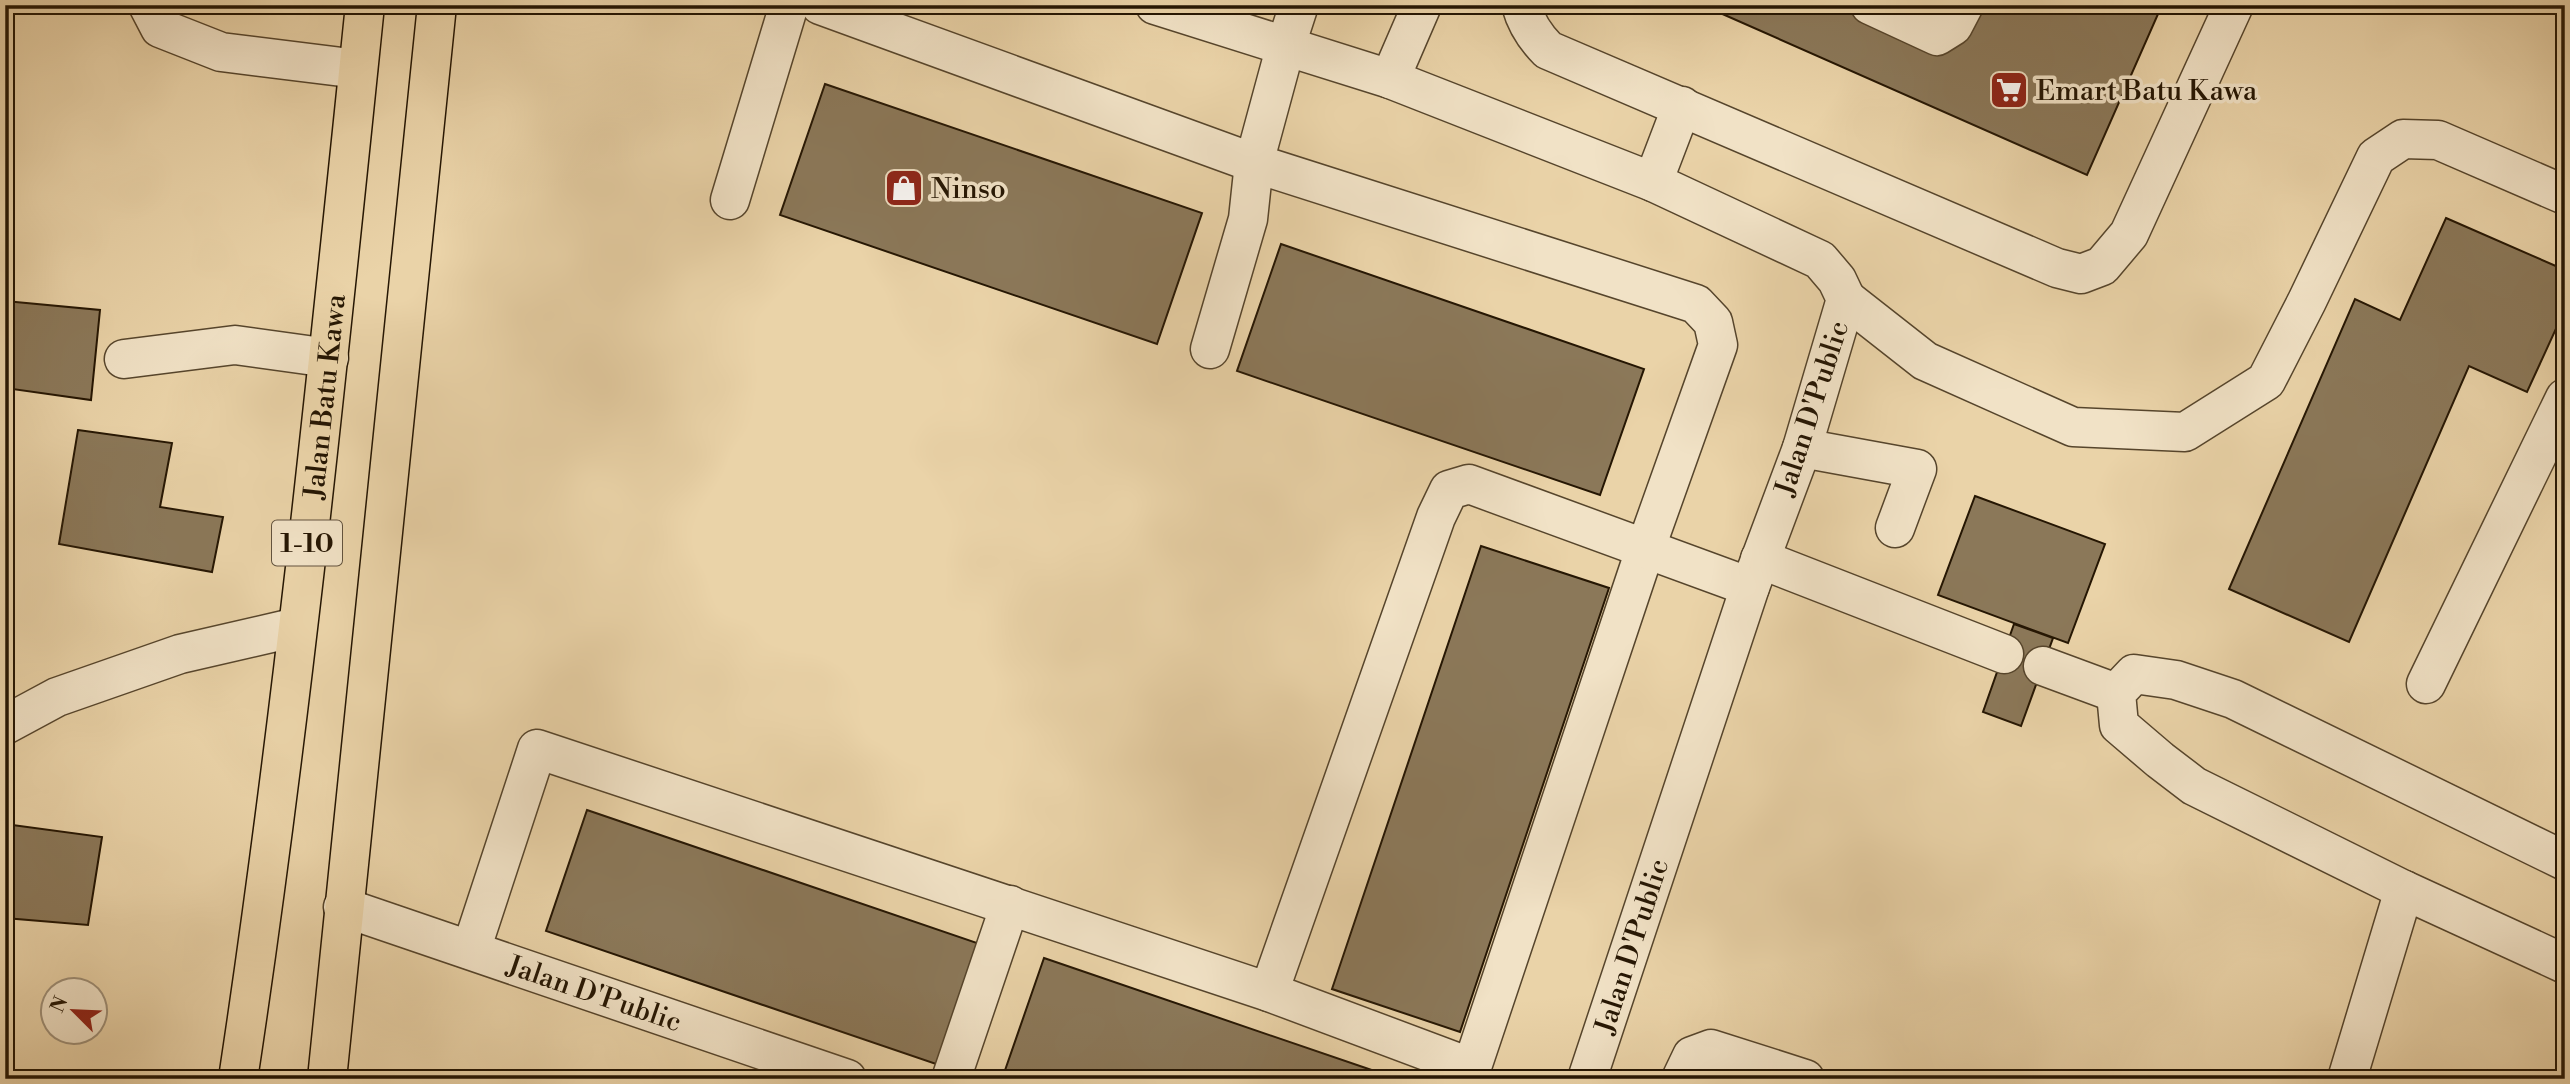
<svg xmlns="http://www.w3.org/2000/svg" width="2570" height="1084" font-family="'Libre Bodoni',serif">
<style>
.building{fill:#8b7859;stroke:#251603;stroke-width:2}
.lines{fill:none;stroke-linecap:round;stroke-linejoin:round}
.minor-casing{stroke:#56452c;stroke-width:41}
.highway-casing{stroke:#251603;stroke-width:41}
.minor{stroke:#f1e2c6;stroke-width:38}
.highway{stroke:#ead3a8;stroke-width:38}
.labels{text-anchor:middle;stroke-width:7;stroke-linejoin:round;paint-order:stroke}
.shield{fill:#f1e2c6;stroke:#62533e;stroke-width:2}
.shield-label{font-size:26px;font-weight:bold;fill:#251603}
.poi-label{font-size:28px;fill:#251603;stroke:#f1e2c6;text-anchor:start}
.street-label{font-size:28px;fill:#251603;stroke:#f1e2c6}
</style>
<rect width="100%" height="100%" fill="#ead3a8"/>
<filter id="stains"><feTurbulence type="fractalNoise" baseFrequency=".00286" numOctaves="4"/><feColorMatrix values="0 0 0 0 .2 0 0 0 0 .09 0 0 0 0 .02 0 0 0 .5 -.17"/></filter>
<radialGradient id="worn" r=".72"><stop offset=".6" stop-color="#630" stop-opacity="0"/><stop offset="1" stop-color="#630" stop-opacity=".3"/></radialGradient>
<path class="building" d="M1702 5H2162L2087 175Z
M825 84 1202 213 1157 344 780 215Z
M2446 218 2565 270V309L2527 392 2469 366 2349 642 2229 589 2355 299 2400 320Z
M1281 244 1644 369 1600 495 1237 371Z
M5 301 100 310 91 400 5 388Z
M78 430 172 443 160 507 223 517 212 572 59 544Z
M1975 496 2105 544 2068 643 1938 595Z
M1481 546 1609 588 1460 1032 1332 989Z
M2014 624 2053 638 2021 726 1983 712Z
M587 810 980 944 939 1065 546 931Z
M5 824 102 837 88 925 5 918Z
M1044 958 1398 1079H1002Z"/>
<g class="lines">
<defs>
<g id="minor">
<path d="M148 5 160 28 221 52 358 69"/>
<path d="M820 5 1254 163 1696 304 1713 322 1718 345 1645 550 1468 1079"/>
<path d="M1155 5 1390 79 1653 182 1820 260 1837 280 1846 299 1802 448 1750 587 1587 1079"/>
<path d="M1521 5C1526 23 1535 37 1548 50L2057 268 2081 274 2102 266 2129 234 2234 5"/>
<path d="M1870 5 1937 36 1953 26 1964 5"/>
<path d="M1390 79 1422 5"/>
<path d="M1653 182 1682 106"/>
<path d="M730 200 789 5"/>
<path d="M1846 299 1925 361 2073 427 2185 432 2266 381 2307 301 2376 157 2403 139 2438 140 2565 195"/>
<path d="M1210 349 1248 219 1254 163 1286 45 1299 5"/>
<path d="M124 359 235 345 329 358"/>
<path d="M1802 448 1917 469 1895 528"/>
<path d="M1760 559 2004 654"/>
<path d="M2043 666 2116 693"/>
<path d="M2426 684 2565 398"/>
<path d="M5 725 57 697 180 654 297 627"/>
<path d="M2565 861 2233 699 2176 680 2134 674 2116 693 2119 725 2160 760 2194 786 2404 890 2565 964"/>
<path id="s1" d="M343 907 847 1079"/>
<path d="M471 950 537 749 1269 992 1436 517 1449 490 1469 484 1750 587"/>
<path d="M1269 992 1472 1068"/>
<path d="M951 1079 1010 905"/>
<path d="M1681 1079 1692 1056 1711 1049 1805 1079"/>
<path d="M2347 1079 2404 890"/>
</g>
<g id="highway">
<path id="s2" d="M238 1079C292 722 328 364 365 5"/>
<path d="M327 1079 437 5"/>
</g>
</defs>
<use href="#minor" class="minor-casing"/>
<use href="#highway" class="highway-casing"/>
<use href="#minor" class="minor"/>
<use href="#highway" class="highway"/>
</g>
<defs>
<symbol id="supermarket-square" viewBox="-11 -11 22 22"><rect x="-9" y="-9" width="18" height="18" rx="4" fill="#8f2418" stroke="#f1e2c6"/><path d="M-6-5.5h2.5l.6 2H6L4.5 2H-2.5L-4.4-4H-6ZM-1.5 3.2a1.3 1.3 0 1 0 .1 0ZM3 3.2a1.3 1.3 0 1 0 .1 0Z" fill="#fff"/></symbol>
<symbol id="shop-square" viewBox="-11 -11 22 22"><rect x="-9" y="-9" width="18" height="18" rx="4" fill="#8f2418" stroke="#f1e2c6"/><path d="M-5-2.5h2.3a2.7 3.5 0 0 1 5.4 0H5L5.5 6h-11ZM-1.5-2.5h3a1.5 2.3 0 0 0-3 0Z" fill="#fff"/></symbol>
</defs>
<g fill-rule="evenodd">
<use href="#supermarket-square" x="1987" y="68" width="44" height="44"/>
<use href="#shop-square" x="882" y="166" width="44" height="44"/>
</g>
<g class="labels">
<rect class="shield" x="272" y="520.5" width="70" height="45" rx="5"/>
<g class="shield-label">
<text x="307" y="552">1-10</text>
</g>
<g class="poi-label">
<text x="2036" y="100">Emart Batu Kawa</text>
<text x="931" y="198">Ninso</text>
</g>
<g class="street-label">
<text dy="10" stroke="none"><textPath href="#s2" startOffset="688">Jalan Batu Kawa</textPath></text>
<text transform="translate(1811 408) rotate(-72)" y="10">Jalan D'Public</text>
<text transform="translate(1631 946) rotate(-72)" y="10">Jalan D'Public</text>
<text dy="10" stroke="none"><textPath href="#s1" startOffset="266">Jalan D'Public</textPath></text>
</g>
</g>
<rect width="2570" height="1084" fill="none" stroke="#ead3a8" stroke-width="28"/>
<rect x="7" y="7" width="2556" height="1070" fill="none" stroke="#251603" stroke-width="3.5"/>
<rect x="14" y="14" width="2542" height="1056" fill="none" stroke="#251603" stroke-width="2"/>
<g transform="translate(74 1011) rotate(294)"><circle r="33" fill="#f1e2c6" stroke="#9f9078" stroke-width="2"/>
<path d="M0-5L12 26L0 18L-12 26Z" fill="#8f2418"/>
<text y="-10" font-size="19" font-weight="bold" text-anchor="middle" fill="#251603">N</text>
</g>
<rect width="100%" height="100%" filter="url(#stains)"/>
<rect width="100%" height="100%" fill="url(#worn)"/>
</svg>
